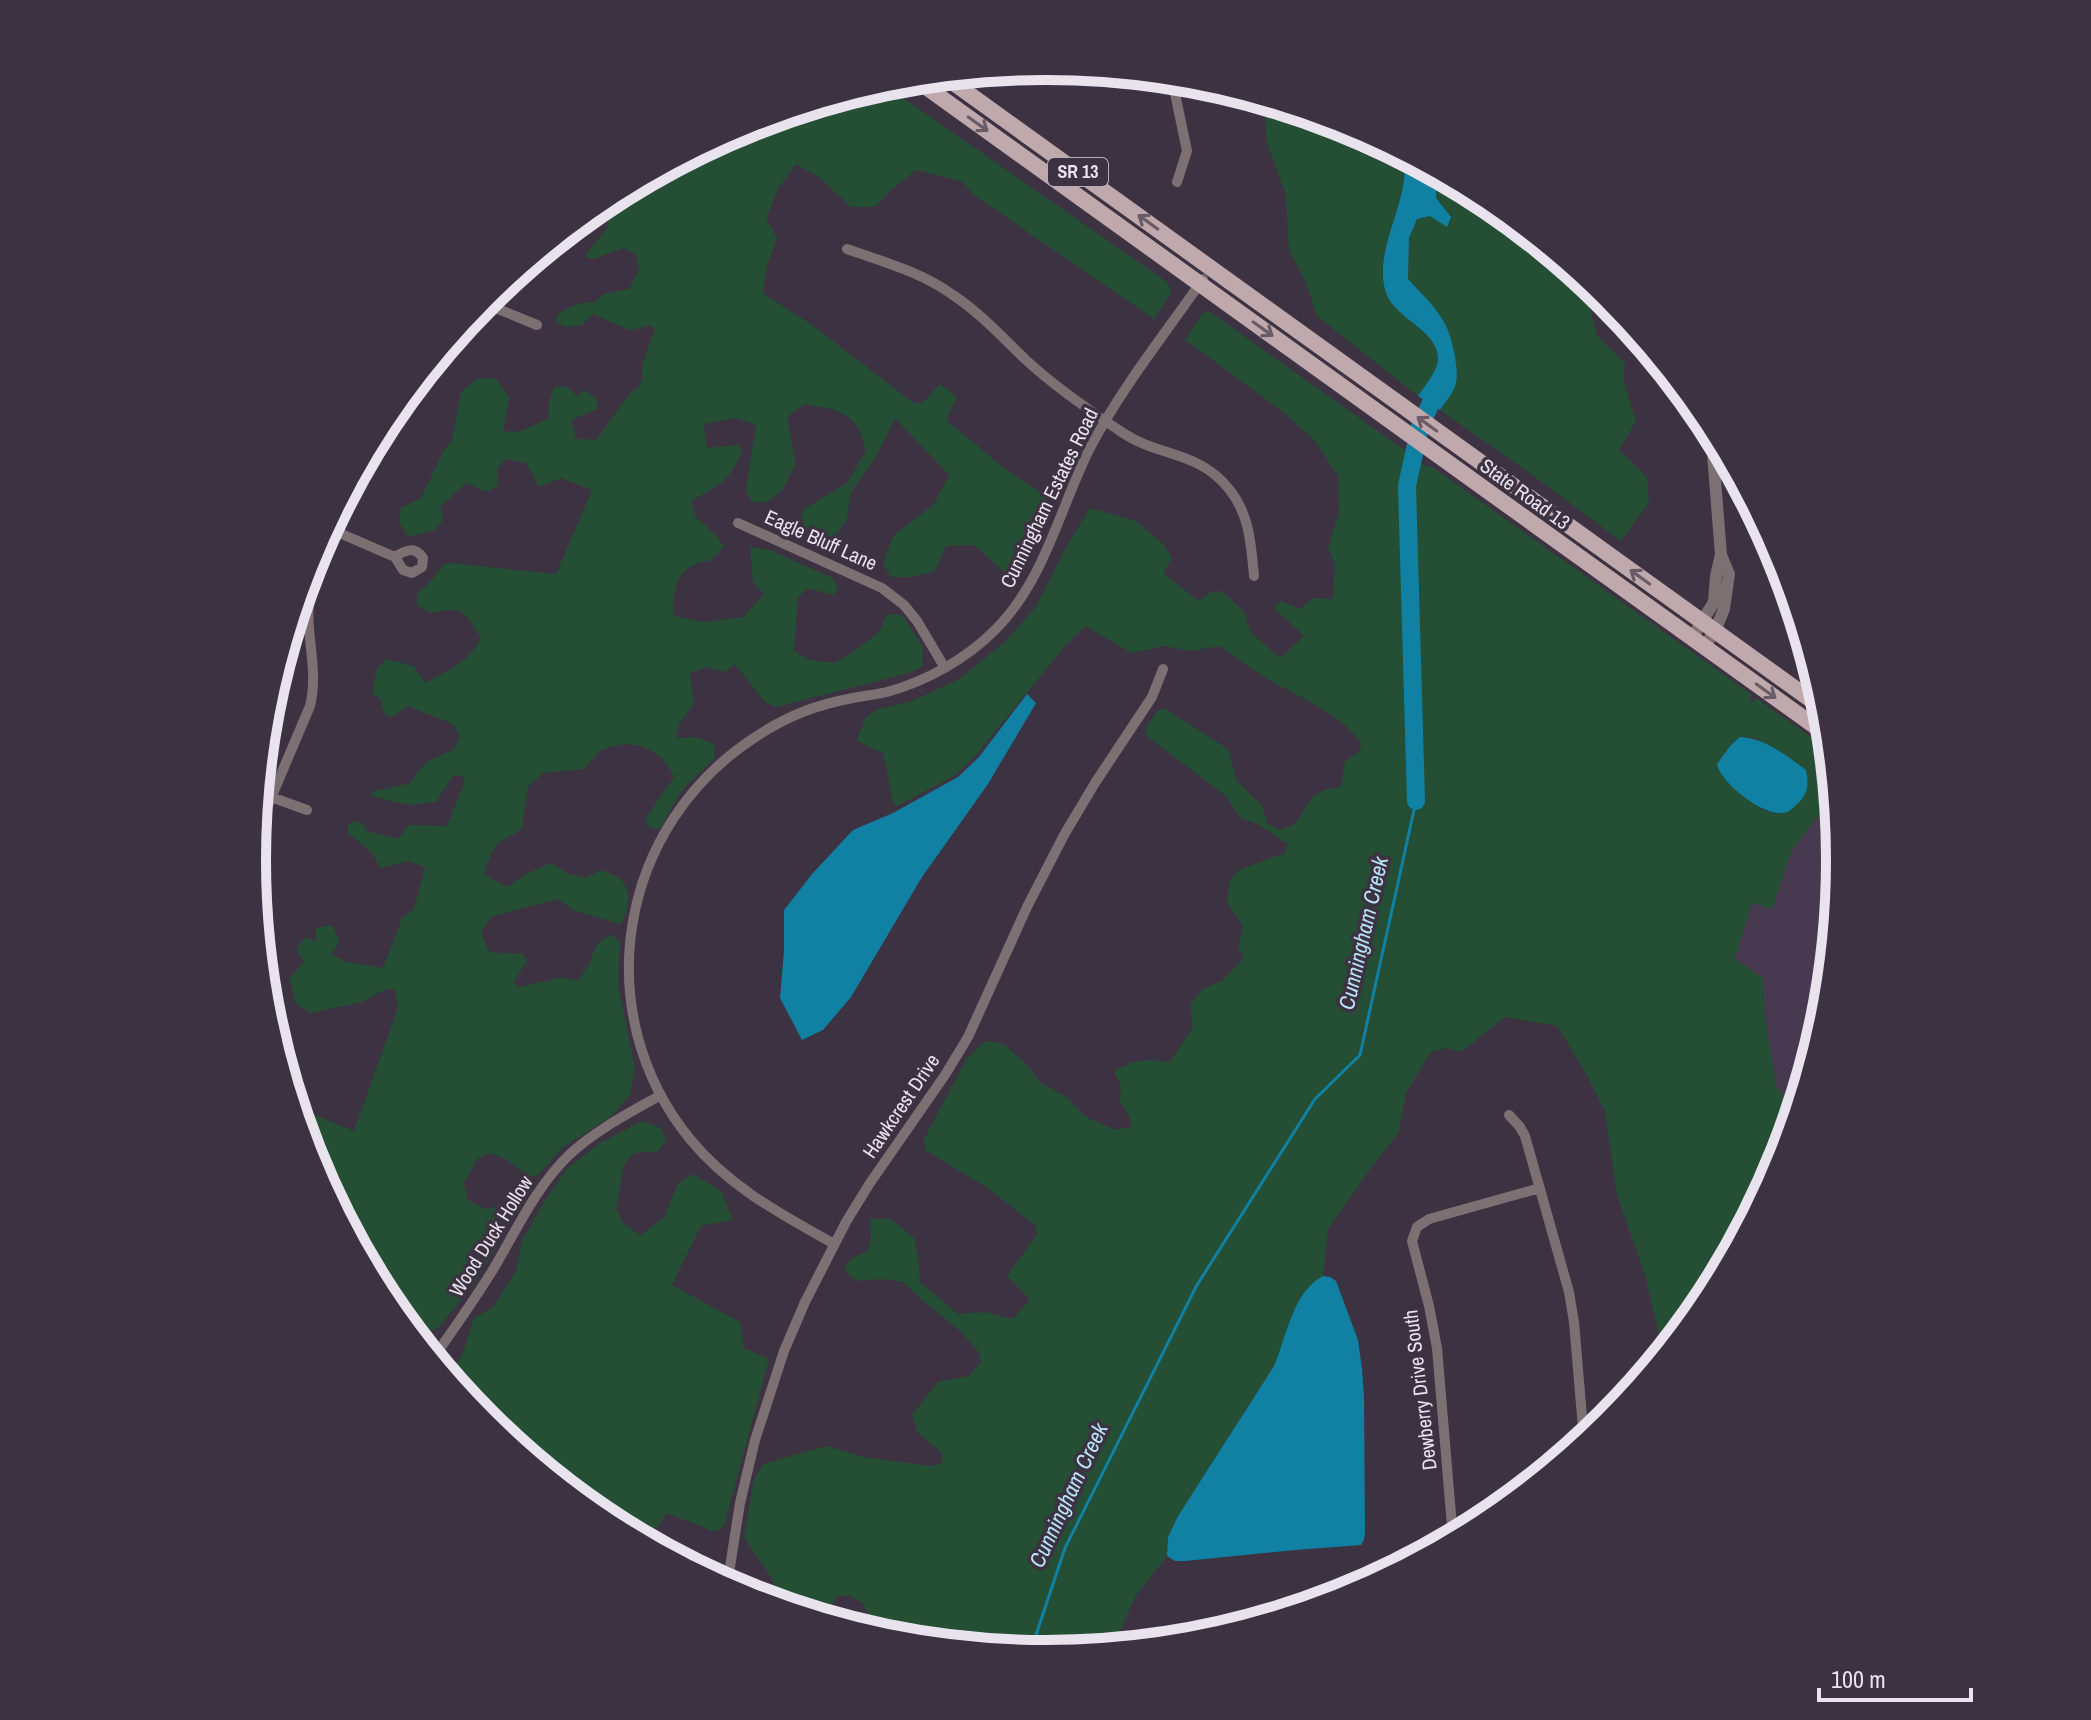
<svg xmlns="http://www.w3.org/2000/svg" width="2091" height="1720" font-family="'Archivo Narrow',sans-serif">
<style>
.built{fill:#47394f}
.green{fill:#244f34;fill-rule:evenodd}
.water{fill:#1080a3}
.lines{fill:none;stroke-linecap:round;stroke-linejoin:round}
.stream{stroke:#1080a3;stroke-width:3}
.river{stroke:#1080a3;stroke-width:18}
.minor{stroke:#7c7072;stroke-width:10}
.tertiary{stroke:#7c7072;stroke-width:12}
.primary{stroke:#c0a9ac;stroke-width:16}
.oneway{stroke:#6a5c67}
.labels{text-anchor:middle;stroke-width:7;stroke-linejoin:round;paint-order:stroke}
.shield{fill:#3c3242;stroke:#b5aeba;stroke-width:2}
.shield-label{font-size:18px;font-weight:bold;fill:#e9e3ed}
.street-label{font-size:20px;fill:#e9e3ed;stroke:#3c3242}
.water-label{font-size:22px;font-style:italic;fill:#b7e4f7;stroke:#3c3242}
.rim{fill:none;stroke:#e9e3ed;stroke-width:10}
</style>
<rect width="100%" height="100%" fill="#3c3242"/>
<path class="built" d="M1833 797 1839 860 1824 1015 1795 1110 1776 1087 1764 1009 1763 978 1734 959 1752 903 1772 908 1791 850Z"/>
<path class="green" d="M883 84 1167 282 1172 291 1154 319 974 195 963 182 916 170 891 190 875 207H851L819 177 796 164 778 189 766 219 777 238 767 266 763 293 812 325 915 404 924 401 940 384 957 397 946 420 1004 468 1046 496 1051 508 1021 573 1007 575 975 545 946 546 935 571 912 577H891L883 564 893 536 934 504 949 475 895 418 877 455 851 492 847 519 833 540 810 538 801 518 804 509 847 483 866 451C857 412 842 411 805 404L787 417 796 464 783 489 768 502H752L746 490 756 425 736 418 704 424 707 448 739 445 742 451C731 481 717 486 691 501L696 517 717 536 724 547 710 561C679 563 671 588 674 616L705 622 743 617 764 594 753 582 750 547 770 550 832 578 838 588 833 595 808 588 798 597 794 651 810 660 835 663 853 652 880 631 887 614 902 615 923 647 922 667 905 674 776 707 765 702 735 664 725 672 707 667 690 673 694 704 679 724 676 738 697 737 715 745 714 759 682 790 659 830 647 826 646 818 674 777C662 748 631 736 603 750 596 753 590 763 584 769L543 773 528 787 522 829C494 845 494 843 484 875L507 887 526 874 551 863 568 874 586 878 601 870C607 873 615 875 620 879 633 890 628 912 621 924L575 911 557 899 491 917 481 933 489 952 523 954 527 961 513 983 521 987 562 977 578 981 588 966 597 944 611 934 620 942 618 984 635 1069 630 1095 613 1115 563 1147 538 1175 529 1177 506 1159 491 1153 478 1158 464 1183 468 1200 486 1209 495 1207 505 1216 503 1236 475 1283 439 1327 424 1335 417 1336C411 1324 404 1308 390 1306L385 1301 312 1163 299 1120 306 1111 354 1131 398 1008 395 989 384 990 362 1002 311 1013 296 1004 289 978 304 962 296 949 306 937 315 942 316 928 332 925 340 942 331 954 347 962 383 968 402 918 414 909 425 867 408 861 380 868 373 854 348 833V825L354 821 363 824 366 831 398 839 408 825 447 826 465 781 461 775 453 776 436 802 408 805 371 796 372 792 411 783C423 761 431 759 453 750L460 737 453 724 408 706 392 717 385 715 381 705V699L372 693 377 668 386 659 414 666 425 683C447 671 469 662 481 638 463 610 465 606 431 613L417 605V594L432 580 444 564 452 563 556 574 592 490 561 478 539 487 526 463 505 459 497 469 498 485 486 492 466 483 440 507 444 519 435 530 408 537 399 522 401 508 421 498 444 450 452 440 461 392 478 378 496 379 509 397 503 431 519 432 549 418V402L554 387H567L577 396 584 390 596 398 598 409 571 420 576 439 596 440 630 393 638 388 642 379V365L655 329 650 326 630 330 593 314 582 325 567 327 557 323V316C565 308 583 300 595 303L603 294 629 289 639 270 636 255 624 248 593 259 586 257 587 253 608 227 603 209 597 206 605 200 742 126Z
M1265 101 1350 127 1402 155C1403 163 1404 172 1404 179 1400 217 1374 256 1386 293 1396 321 1445 332 1437 365 1434 376 1424 387 1418 396L1317 316 1304 278 1289 251 1286 195 1266 140Z
M1437 173 1487 200 1582 278 1597 335 1625 363 1624 382 1636 421 1619 450 1647 477 1649 502 1621 541 1545 484 1440 410 1455 386 1408 279 1409 238 1417 219 1429 216 1436 198Z
M1209 311 1428 467 1431 466 1752 695 1749 700 1753 702 1756 698 1829 750 1833 797 1792 850 1772 909 1752 903 1735 959 1763 978 1764 1009 1776 1086 1795 1110 1779 1164 1705 1301 1660 1357 1658 1330 1645 1275 1617 1195 1605 1111 1584 1070 1557 1026 1505 1017 1461 1052 1447 1048 1431 1052 1406 1093 1399 1132 1371 1168 1328 1229 1323 1276C1297 1291 1286 1339 1274 1366L1178 1516 1168 1537 1167 1556 1135 1597 1113 1647 1045 1654 890 1639 866 1631 871 1622 864 1604 849 1595 837 1597 822 1618 768 1601 776 1592 771 1577 744 1537 754 1479 763 1464 827 1446 863 1457 931 1466 942 1463V1453L917 1432 912 1415 938 1382 969 1376 981 1362 978 1351 960 1331 927 1304 903 1282 881 1279 856 1281 844 1269 851 1259 867 1251 871 1239 870 1219H891L914 1238 918 1256 920 1282 958 1314 984 1312 1013 1319 1030 1299 1007 1276 1037 1234 1036 1226 989 1189 925 1150 924 1139 967 1058 985 1041 1004 1044 1030 1068 1039 1082 1065 1096 1086 1117 1115 1130 1132 1127 1129 1115 1120 1102 1121 1087 1114 1071C1136 1059 1145 1059 1170 1062L1193 1027 1190 1004 1203 989 1223 980 1244 958 1238 947 1243 926 1227 903 1230 879 1239 870 1285 853 1288 844 1259 825 1241 818 1225 795 1148 737 1145 730 1158 710 1164 708 1228 749 1237 781 1262 806 1268 824 1280 830 1295 824 1313 796 1327 789 1341 787 1345 761 1358 753 1362 744C1339 713 1305 700 1273 682 1255 672 1237 658 1220 646L1191 651 1165 646 1132 653 1085 626 1064 647 977 754 954 776 895 807C888 789 889 769 882 752L870 748 857 740 866 717 878 709 910 702 959 679 1005 642 1035 608 1065 549 1090 508 1136 521 1164 545 1172 558 1163 573 1199 601 1209 593 1222 591 1244 612 1251 633 1280 658 1304 636 1274 608 1280 601 1300 609 1313 598 1333 599 1335 565 1328 548 1339 512 1338 476 1316 442 1282 411 1185 340 1203 313ZM1740 737 1754 738 1785 754 1776 814 1759 808Z
M642 1121 661 1128 666 1141 658 1151 633 1153 623 1167 616 1209 624 1224 640 1235 664 1218 678 1183 693 1174 721 1191 733 1220 701 1226 672 1285 740 1322 744 1348 769 1359 724 1526 715 1532 667 1513 651 1537 649 1544 604 1520 484 1421 445 1374C464 1365 467 1336 474 1318L493 1307 516 1271 522 1241 544 1202 567 1169 600 1143Z"/>
<path class="water" d="M1402 154 1437 173 1436 198 1451 217 1447 227 1430 216 1417 219 1409 238 1408 279C1431 304 1448 317 1454 352 1456 362 1458 373 1456 383 1454 393 1445 402 1440 410L1418 396C1424 387 1434 375 1437 365 1445 332 1396 321 1386 293 1374 256 1400 216 1404 179 1405 171 1403 162 1402 154Z
M1027 694 1036 703 988 784 922 877 851 997 823 1030 802 1040 780 998 784 951V910L813 873 853 830 893 813 958 777 979 757Z
M1740 737C1765 738 1787 756 1806 770 1809 785 1808 795 1796 805 1791 810 1788 813 1780 813 1761 814 1721 783 1717 764L1731 745Z
M1323 1276 1330 1277 1336 1281 1358 1340 1362 1369 1364 1397 1365 1533 1364 1540 1361 1545 1295 1550 1185 1561H1175L1167 1556 1168 1537 1178 1516 1274 1366C1287 1336 1292 1293 1323 1276Z"/>
<g class="lines">
<path class="stream" d="M1030 1653 1065 1548 1197 1285 1315 1099 1360 1055 1416 801"/>
<path class="river" d="M1416 801 1407 486 1420 426 1441 382"/>
<path class="minor" d="M1172 79 1187 151 1177 182
M847 249C884 262 921 272 953 295 980 313 1002 337 1026 360 1055 387 1090 411 1123 433 1159 457 1199 451 1229 489 1250 515 1251 545 1254 576
M481 302 537 325
M738 523 882 588 904 605 917 621 945 668
M337 532 395 557C405 550 415 546 423 558L422 567 412 573 403 570 395 557
M271 797 307 810
M254 838 310 706C320 666 302 628 311 589L354 491 359 469
M1509 1115 1520 1127 1525 1136 1569 1292 1574 1322 1584 1440
M834 1244C781 1214 729 1187 690 1139 586 1011 619 824 757 736 784 718 816 705 848 699 861 696 874 695 887 692 927 681 966 659 995 630 1045 580 1059 510 1089 450 1119 391 1165 334 1203 279
M439 1350C458 1323 477 1296 494 1268 517 1229 536 1187 569 1155 596 1130 629 1113 661 1095
M1453 1538 1437 1348 1429 1306 1412 1241 1417 1227 1429 1219 1540 1188
M727 1586 740 1503 755 1440 784 1351 805 1302 846 1222 870 1183 945 1075 968 1037 1027 907 1064 835 1095 783 1152 697 1163 669"/>
<path class="tertiary" d="M1692 638 1714 602 1716 576 1721 555
M1704 647 1715 631 1724 609 1729 574 1721 555 1711 429"/>
<path class="primary" d="M944 76 1825 710
M915 79 1827 735"/>
</g>
<defs><path id="oneway-shaft" d="M-6 0H5M1.5-3L5.5 0L1.5 3" fill="none" stroke-width="1.6" stroke-linecap="round" stroke-linejoin="round" transform="scale(2)"/></defs>
<g class="oneway">
<use href="#oneway-shaft" transform="translate(978 124) rotate(36)"/>
<use href="#oneway-shaft" transform="translate(1148 222) rotate(-144)"/>
<use href="#oneway-shaft" transform="translate(1263 329) rotate(36)"/>
<use href="#oneway-shaft" transform="translate(1427 424) rotate(-144)"/>
<use href="#oneway-shaft" transform="translate(1640 577) rotate(-144)"/>
<use href="#oneway-shaft" transform="translate(1766 691) rotate(36)"/>
</g>
<g class="labels">
<rect class="shield" x="1048" y="158" width="60" height="28" rx="6"/>
<g class="shield-label">
<text x="1078" y="178">SR 13</text>
</g>
<g class="street-label">
<text transform="translate(1525 494) rotate(36)" y="7">State Road 13</text>
<text transform="translate(1049 498) rotate(-64)" y="7">Cunningham Estates Road</text>
<text transform="translate(821 540) rotate(24)" y="7">Eagle Bluff Lane</text>
<text transform="translate(901 1106) rotate(-56)" y="7">Hawkcrest Drive</text>
<text transform="translate(491 1236) rotate(-58)" y="7">Wood Duck Hollow</text>
<text transform="translate(1420 1390) rotate(-97)" y="7">Dewberry Drive South</text>
</g>
<g class="water-label">
<text transform="translate(1363 933) rotate(-77)" y="8">Cunningham Creek</text>
<text transform="translate(1068 1495) rotate(-65)" y="8">Cunningham Creek</text>
</g>
</g>
<path d="M0 0H2091V1720H0ZM266 860a780 780 0 1 1 1560 0a780 780 0 1 1-1560 0Z" fill="#3c3242" fill-rule="evenodd"/>
<path class="rim" d="M266 860a780 780 0 1 1 1560 0a780 780 0 1 1-1560 0Z"/>
<path d="M1819 1688v12h152v-12" fill="none" stroke="#e9e3ed" stroke-width="4"/>
<text x="1831" y="1688" font-size="24" fill="#e9e3ed" stroke="#3c3242" stroke-width="6" paint-order="stroke">100 m</text>
</svg>
